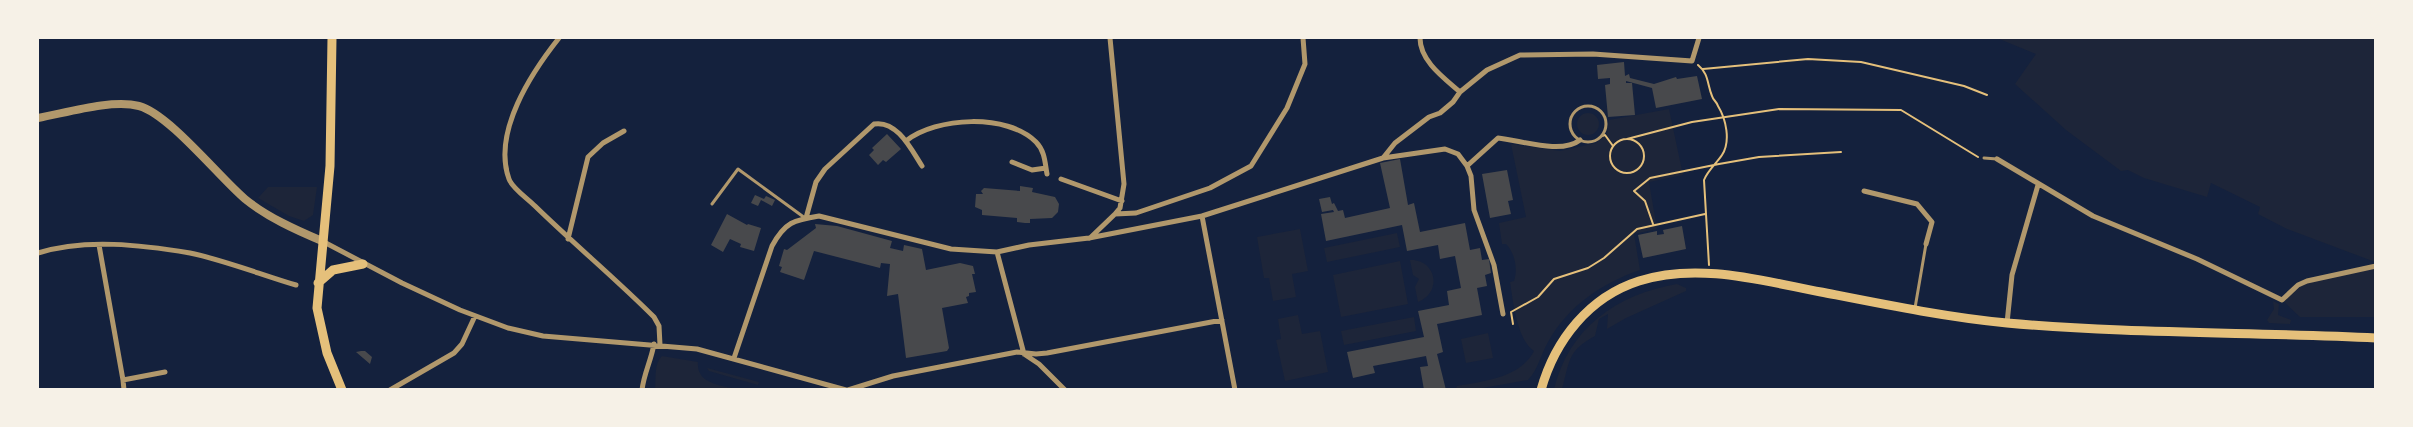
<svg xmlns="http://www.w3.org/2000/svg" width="2413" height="427" font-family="Manrope,sans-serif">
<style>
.green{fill:#1d2539}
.building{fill:#48494c}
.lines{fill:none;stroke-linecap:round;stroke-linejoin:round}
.path{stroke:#e5c07b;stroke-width:2}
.service{stroke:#b1986c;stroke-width:3}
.minor{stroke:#b1986c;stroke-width:5}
.tertiary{stroke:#b1986c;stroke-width:8}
.secondary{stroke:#e5c07b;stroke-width:9}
</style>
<rect width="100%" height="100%" fill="#14213d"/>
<path class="green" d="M1997 38H2375V262L2285 228 2258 214 2260 207 2211 183 2207 197 2144 178 2128 170 2121 171 2066 130 2015 84 2036 54Z
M1669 109 1683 175 1649 182 1657 229 1634 234 1640 270C1602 283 1568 306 1548 342 1541 354 1538 370 1528 380L1477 389 1450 390 1456 388 1457 386C1484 381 1520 378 1534 351 1517 340 1513 301 1510 282L1514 281C1518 269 1515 253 1506 244H1502L1499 223 1526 217 1511 144 1560 151 1596 143 1607 133 1609 120Z
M1577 124a11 11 0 1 1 22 0a11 11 0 1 1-22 0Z
M268 187H317L313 215 304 221 289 216 258 198Z
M1300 229 1308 271 1292 274 1296 297 1273 301 1269 278H1264L1257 237Z
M1397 233 1400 247 1327 262 1324 248Z
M1410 260C1436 259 1443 292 1418 302L1415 287 1419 279 1413 275Z
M1400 261 1408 304 1341 317 1333 275Z
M2375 269V317H2300L2283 301 2301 286 2315 280Z
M1677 284 1686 288V291L1626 318 1607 329 1608 314 1599 319 1595 336C1567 351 1570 361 1562 389H1554C1569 328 1617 294 1677 284Z
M2273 301 2279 304 2278 315 2291 320 2290 324 2269 323 2267 320 2274 309Z
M1298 315 1302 334 1320 331 1328 372 1285 381 1276 340 1281 339 1278 319Z
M1414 317 1416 331 1344 345 1341 331Z
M1488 333 1493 358 1466 363 1461 339Z
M662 356 698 362C696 383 719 385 736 389H655C656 379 654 363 662 356Z
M707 368 759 382 758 385 709 371Z"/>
<path class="building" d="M1624 62 1625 76 1629 74 1630 78 1654 84 1676 77 1677 79 1697 76 1702 99 1656 108 1652 88 1626 81V83H1632L1635 115 1608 117 1605 85 1610 84V78L1598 79 1597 65Z
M887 134 901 149 886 162 883 160 878 165 869 155 874 150 872 148Z
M1400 159 1408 205 1414 203 1420 232 1465 223 1470 250 1480 248 1482 260 1489 259 1491 273 1485 275 1487 286 1477 288 1482 315 1437 324 1443 352 1437 354 1446 390H1424L1420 367 1428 366 1426 356 1373 366 1375 373 1353 378 1347 352 1424 337 1418 311 1449 305 1447 291 1461 288 1455 256 1440 259 1438 245 1407 251 1402 225 1326 241 1321 214 1334 212 1333 210 1322 212 1319 199 1330 197 1332 204 1334 203 1338 211 1343 210 1345 218 1390 208 1380 163Z
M1507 170 1513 200 1508 201 1511 214 1490 218 1482 174Z
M1020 186 1033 188 1032 192 1055 197 1059 204 1058 212 1052 218 1030 219V223H1025L1017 222V218L982 215V210L975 207 976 194H983L981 191 984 188 1020 191Z
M755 195 764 199 766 196 775 200 772 206 761 200 758 206 751 203Z
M727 214 747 225 748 224 761 228 754 251 740 247 741 244 730 239 723 252 711 245Z
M815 224 837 226 892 241 890 248 903 251 904 245 922 249 926 270 960 263 973 266 975 274H972L976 292 969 293V296L966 297 968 303 942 308 949 348 947 351 906 358 898 294 887 296 890 264 881 263 880 268 814 251 804 280 780 272 782 267 779 266 784 249 787 250 816 228Z
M1682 226 1686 249 1643 258 1638 235 1657 231V235L1664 234 1663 230Z
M361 351H365L372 357 370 364 356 352Z"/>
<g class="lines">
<path class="path" d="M1698 65C1709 74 1707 84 1712 96 1713 100 1717 102 1718 106 1726 119 1731 141 1722 155 1716 164 1708 170 1704 180L1709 265
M1703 69 1808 59 1861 62 1964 86 1987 95
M1602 136 1605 135 1613 146
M1610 156a17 17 0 1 1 34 0a17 17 0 1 1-34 0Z
M1627 139 1692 122 1779 109 1901 110 1978 157
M1653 224 1645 201 1634 191 1650 178 1719 164 1759 157 1841 152
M1513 324 1511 312 1538 297 1554 279 1588 268 1604 258 1637 229 1705 214"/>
<path class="service" d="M1570 124a18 18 0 1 1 36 0a18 18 0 1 1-36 0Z
M1984 158 1997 159
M712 204 738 169 805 218
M1915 308 1926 244"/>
<path class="minor" d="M559 38C532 72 492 132 509 179 512 188 527 198 535 206 574 244 616 279 654 317L659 326 660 345
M1110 38 1124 184 1120 208 1115 214
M1420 38C1420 61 1444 78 1460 92
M906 141C936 117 1007 113 1036 142 1045 151 1045 163 1047 174
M1383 158 1445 149 1458 154 1467 166 1471 176 1474 210 1494 265 1503 314
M1997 159 2093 216 2197 259 2282 300 2298 285 2307 281 2376 266
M1012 162 1032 170 1046 168
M1467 166 1498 138C1520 140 1561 155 1580 140
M1061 179 1122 201
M1864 191 1917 204 1932 222 1926 244
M1202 216 1235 390
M806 218 816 182 825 169 874 124C897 120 911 149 922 166
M1090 238 1115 214 1136 213 1210 188 1251 166 1287 108 1305 64 1303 38
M568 239 588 157 603 143 624 131
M322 241 402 283 460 310 508 328 543 336 697 349 846 390
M99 245 123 380 165 372
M997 252 1024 354
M38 253C85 238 142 245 190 253 224 260 262 275 296 285
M2007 323 2012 275 2038 185
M1024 354 1039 364 1065 390
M734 358 772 246C785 222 794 220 819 216L951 249 997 252 1029 245 1089 238 1202 216 1383 158 1395 143 1429 117 1440 113 1453 102 1460 92 1487 70 1520 55 1593 54 1692 61 1699 38
M123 380 124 390
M390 390 454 353 462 344 475 316
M642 390C644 373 651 361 654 344
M848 390 893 376 1017 352 1036 354 1047 353 1222 320"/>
<path class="tertiary" d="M38 118C66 113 111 99 139 106 169 114 219 177 245 199 267 217 296 230 322 241"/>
<path class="secondary" d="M332 38 330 166 317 308 327 353 342 390
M318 283 333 270 363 264
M1541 390C1555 340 1589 297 1639 281 1698 262 1763 281 1821 292 1882 304 1945 317 2007 323 2130 334 2253 332 2376 338"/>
</g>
<rect width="2413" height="427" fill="none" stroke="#f6f1e7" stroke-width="78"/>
</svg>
